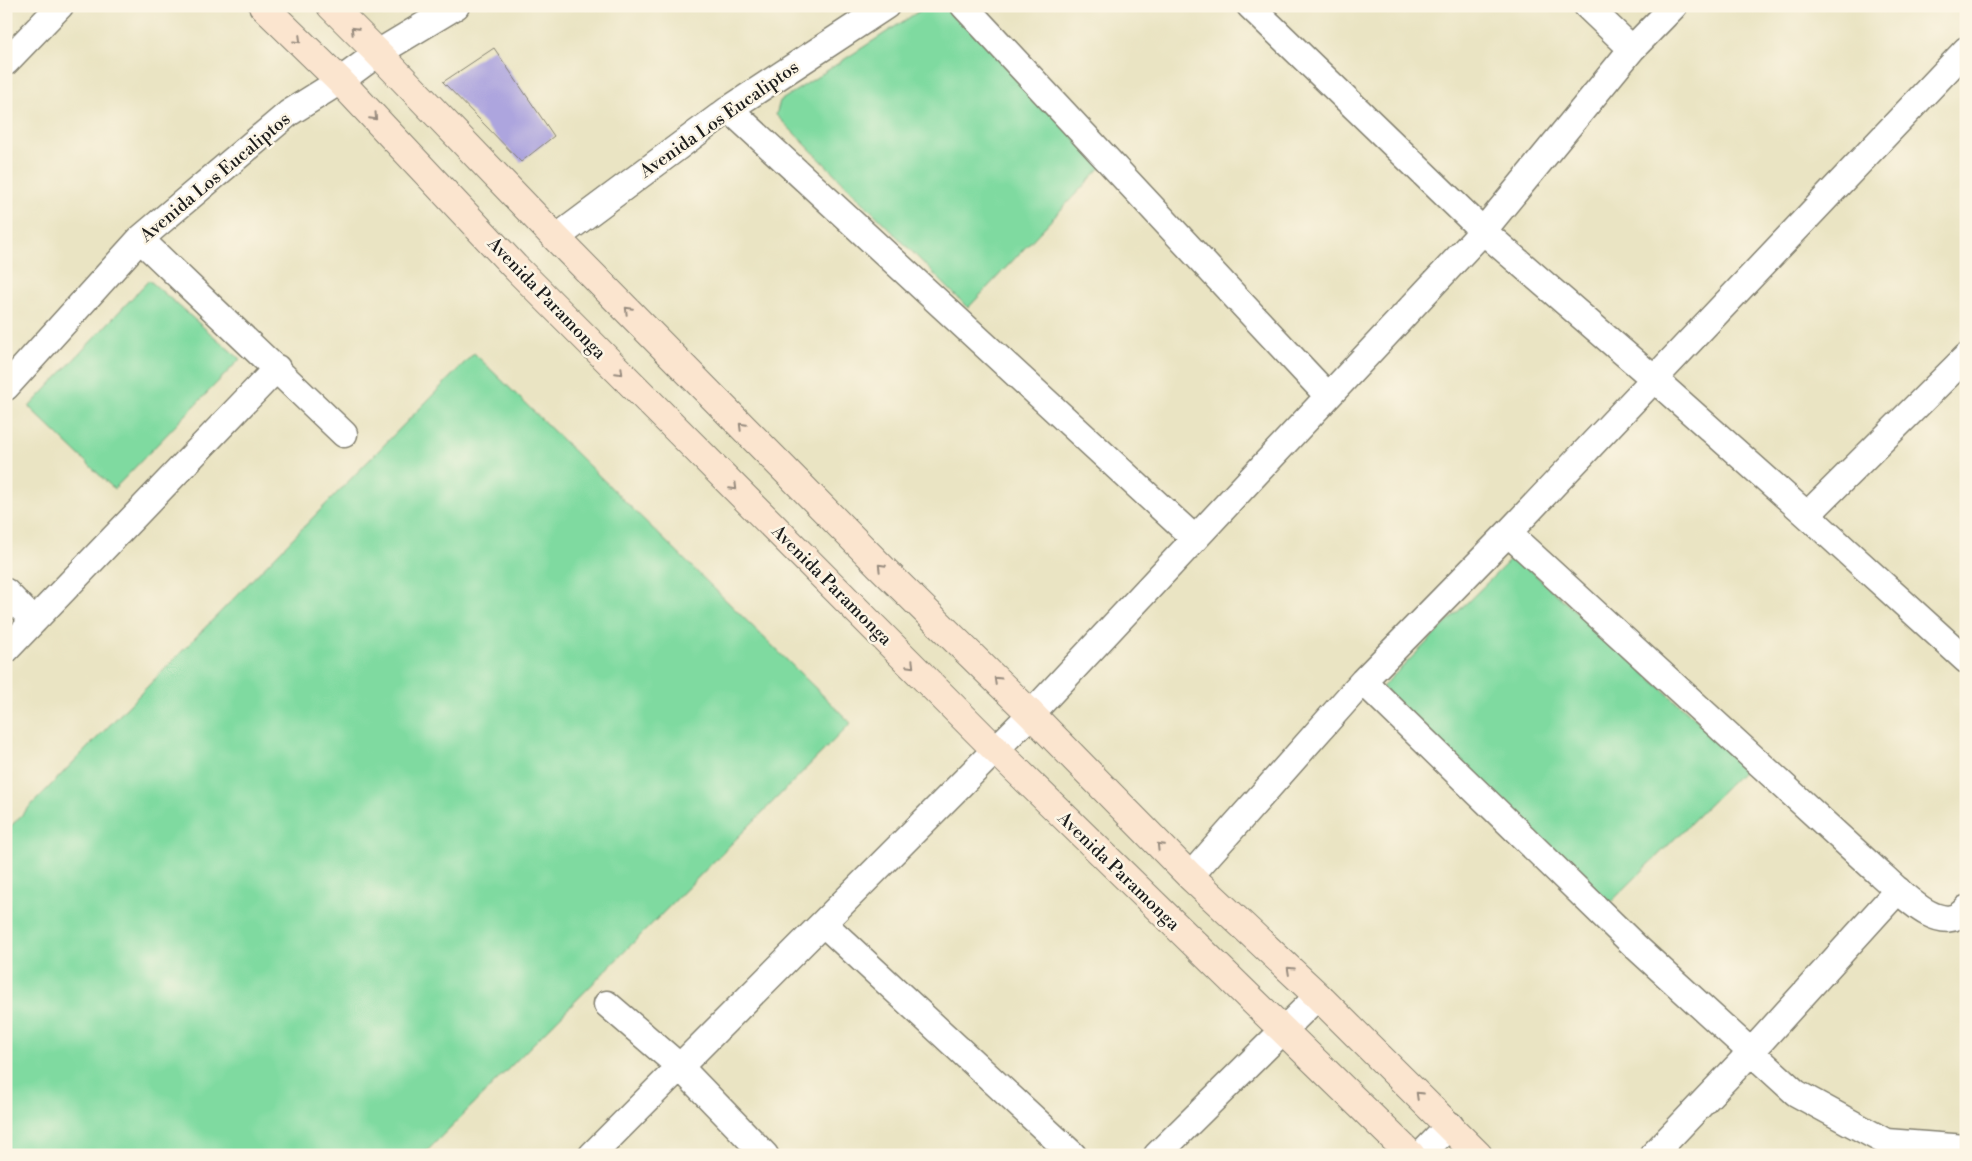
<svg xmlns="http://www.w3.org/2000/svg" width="1972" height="1161" font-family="'Libre Bodoni',serif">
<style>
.green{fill:#7fdaa0;stroke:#4e7b5e}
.building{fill:#ada5de}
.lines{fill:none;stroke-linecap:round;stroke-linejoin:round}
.street-casing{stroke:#838070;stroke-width:29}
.secondary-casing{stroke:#838070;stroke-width:30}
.street{stroke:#fff;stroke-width:26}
.secondary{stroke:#fbe5cf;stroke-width:28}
.oneway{stroke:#978b7e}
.labels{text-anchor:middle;stroke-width:5;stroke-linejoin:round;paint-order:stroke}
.street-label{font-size:18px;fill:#1c1c1c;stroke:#fcf5e5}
</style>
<rect width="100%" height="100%" fill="#fcf5e5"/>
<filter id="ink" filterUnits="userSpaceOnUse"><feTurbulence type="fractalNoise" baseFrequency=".02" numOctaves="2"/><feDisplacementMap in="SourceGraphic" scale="10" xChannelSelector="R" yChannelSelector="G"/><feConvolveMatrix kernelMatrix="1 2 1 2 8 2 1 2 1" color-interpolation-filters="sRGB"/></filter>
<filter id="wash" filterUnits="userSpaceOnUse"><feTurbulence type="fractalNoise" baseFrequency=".0096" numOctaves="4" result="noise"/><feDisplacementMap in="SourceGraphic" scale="20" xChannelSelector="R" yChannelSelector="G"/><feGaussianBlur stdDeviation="1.12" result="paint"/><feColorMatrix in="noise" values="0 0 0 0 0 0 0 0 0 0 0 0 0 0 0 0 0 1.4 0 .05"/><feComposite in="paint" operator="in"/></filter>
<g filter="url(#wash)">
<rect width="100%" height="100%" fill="#eae4c3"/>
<path class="green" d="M927 6H950L1106 162 968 308 776 115 780 101Z
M149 280 240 359 114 489 29 407Z
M474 353 851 723 423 1155H6V831Z
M1514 556 1748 766 1610 903 1382 687Z"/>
<g id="blocks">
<path class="building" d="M494 48 554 136 521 162 443 82Z"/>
</g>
</g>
<g filter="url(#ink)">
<use href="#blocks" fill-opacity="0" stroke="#838070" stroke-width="1"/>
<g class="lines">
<defs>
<path id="street" d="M964 6 1328 396
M1250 6 1483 231 1653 378 1807 515 1966 660
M1587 6 1632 49
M6 62 60 6
M729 109 1195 539
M556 238 729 109 886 6
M140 239 344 434
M6 387 140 239 289 113 340 81 378 53 456 6
M1807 515 1966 357
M1508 533 1880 874C1900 891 1941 939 1966 909
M6 592 34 621
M6 650 277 368
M1363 681 1635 946 1796 1093 1886 1142 1966 1148
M1190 876 1363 681 1508 533 1966 50
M824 924 1073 1155
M607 1004 679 1066 765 1155
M592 1155 1031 714 1483 231 1632 49 1674 6
M1157 1155 1318 996
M1421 1155 1450 1125
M1653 1155 1751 1052 1898 890"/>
<path id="secondary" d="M263 6 340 81 515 267 996 750 1411 1155
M331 6 378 53 556 238 883 569 1031 714 1190 876 1318 996 1478 1155"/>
</defs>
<use href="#street" class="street-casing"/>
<use href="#secondary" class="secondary-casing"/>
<use href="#street" class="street"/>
<use href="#secondary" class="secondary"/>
</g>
<defs><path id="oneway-chevron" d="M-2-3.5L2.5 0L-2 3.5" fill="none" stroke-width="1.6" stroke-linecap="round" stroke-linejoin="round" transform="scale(1.25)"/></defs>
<g class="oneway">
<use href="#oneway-chevron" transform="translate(354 30) rotate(-135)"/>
<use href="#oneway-chevron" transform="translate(298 40) rotate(44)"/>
<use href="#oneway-chevron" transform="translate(374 117) rotate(47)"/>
<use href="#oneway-chevron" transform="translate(628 310) rotate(-135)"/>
<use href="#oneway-chevron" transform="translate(620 372) rotate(45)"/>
<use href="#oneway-chevron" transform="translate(742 426) rotate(-135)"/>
<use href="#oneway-chevron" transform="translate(734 487) rotate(45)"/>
<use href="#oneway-chevron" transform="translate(881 567) rotate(-135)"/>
<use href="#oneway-chevron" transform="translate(911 665) rotate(45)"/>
<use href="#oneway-chevron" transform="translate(997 680) rotate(-136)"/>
<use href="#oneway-chevron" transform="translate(1160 846) rotate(-134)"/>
<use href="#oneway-chevron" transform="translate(1290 970) rotate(-137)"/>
<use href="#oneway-chevron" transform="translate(1419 1095) rotate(-136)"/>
</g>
</g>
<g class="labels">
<g class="street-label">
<text transform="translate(719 119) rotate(-35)" y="6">Avenida Los Eucaliptos</text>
<text transform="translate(215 177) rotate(-40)" y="6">Avenida Los Eucaliptos</text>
<text transform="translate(547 298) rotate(46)" y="6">Avenida Paramonga</text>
<text transform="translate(832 585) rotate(45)" y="6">Avenida Paramonga</text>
<text transform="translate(1119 871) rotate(44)" y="6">Avenida Paramonga</text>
</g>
</g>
<rect width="1972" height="1161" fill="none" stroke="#fcf5e5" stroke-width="25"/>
</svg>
